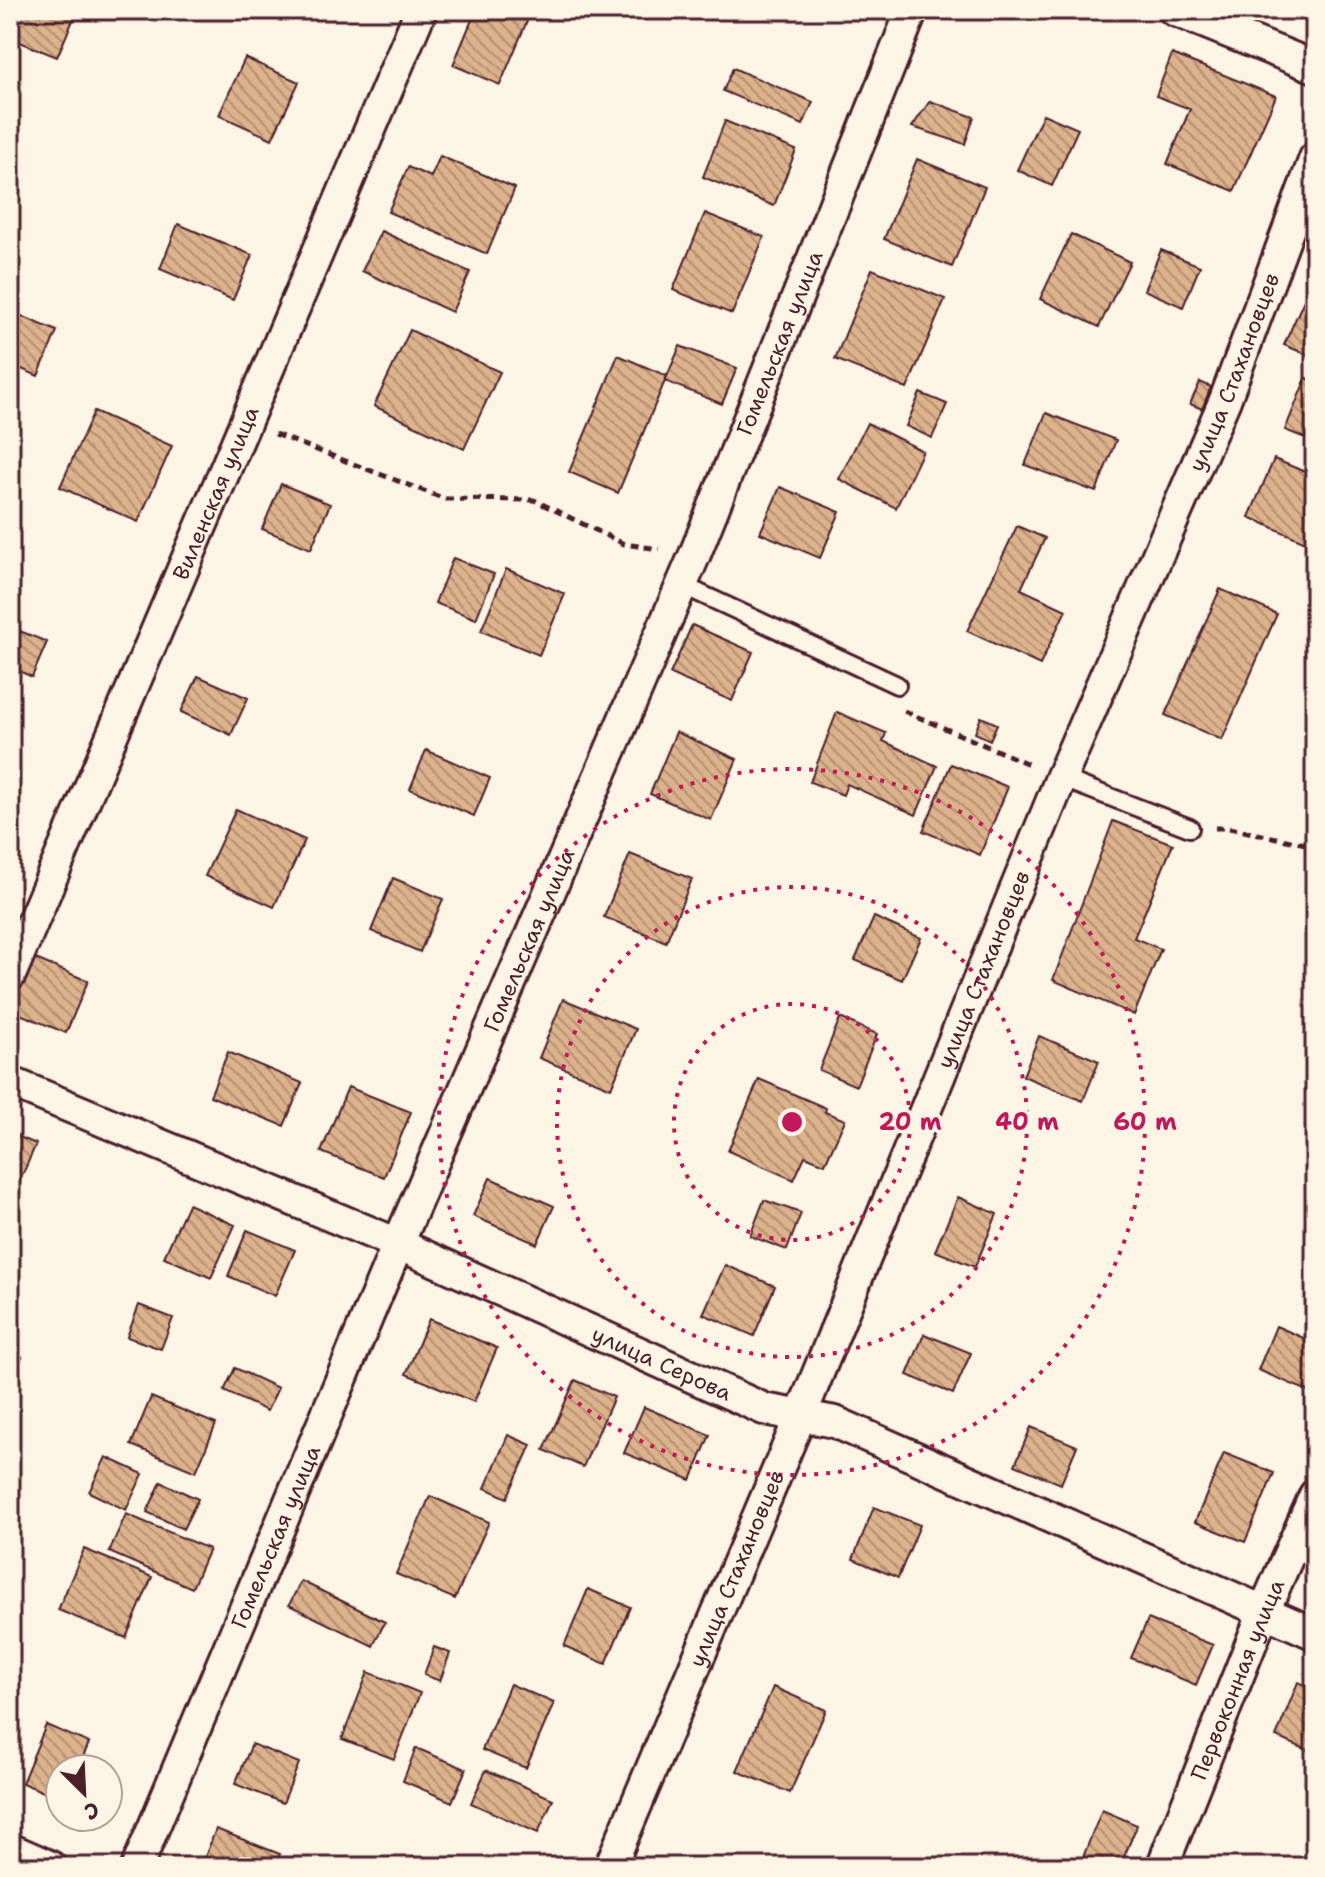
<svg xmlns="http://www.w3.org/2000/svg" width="1325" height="1877" font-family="'Shantell Sans',sans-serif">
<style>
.building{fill:url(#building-back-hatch);stroke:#4a1f2b;stroke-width:2}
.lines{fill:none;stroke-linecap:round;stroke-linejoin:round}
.lane-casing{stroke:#4a1f2b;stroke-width:22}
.street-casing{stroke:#4a1f2b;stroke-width:36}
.path{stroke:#4a1f2b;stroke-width:5;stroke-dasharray:8 6;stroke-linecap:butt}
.lane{stroke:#fcf5e5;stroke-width:16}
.street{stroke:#fcf5e5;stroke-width:30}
.ring{fill:none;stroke:#c2185b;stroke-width:4;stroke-dasharray:4 8}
.labels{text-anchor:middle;stroke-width:7;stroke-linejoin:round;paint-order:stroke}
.street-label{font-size:22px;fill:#4a1f2b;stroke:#fcf5e5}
.centre{fill:#c2185b;stroke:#fcf5e5;stroke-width:4}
.ring-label{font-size:24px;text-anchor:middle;font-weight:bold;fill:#c2185b;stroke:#fcf5e5;stroke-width:7;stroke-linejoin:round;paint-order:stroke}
</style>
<defs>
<pattern id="building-back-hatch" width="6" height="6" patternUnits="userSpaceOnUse" patternTransform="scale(2)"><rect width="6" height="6" fill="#dcb38c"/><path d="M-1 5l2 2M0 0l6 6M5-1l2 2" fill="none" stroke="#b49173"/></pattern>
</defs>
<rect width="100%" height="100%" fill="#fcf5e5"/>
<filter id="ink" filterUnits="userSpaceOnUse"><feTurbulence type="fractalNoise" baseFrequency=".0125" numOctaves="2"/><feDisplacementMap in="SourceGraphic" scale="16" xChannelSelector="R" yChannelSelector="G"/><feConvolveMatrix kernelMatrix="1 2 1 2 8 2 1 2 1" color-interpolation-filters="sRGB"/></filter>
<g filter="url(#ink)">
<path class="building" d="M10 10 77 11 57 57 10 38Z
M476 10H520L530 14 500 85 453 65Z
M1172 54 1276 96 1234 191 1167 164 1190 109 1156 96Z
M245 58 299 82 272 139 219 115Z
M733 68 813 102 803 125 723 91Z
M930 101 974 117 965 144 912 127Z
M1043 114 1078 129 1052 186 1017 170Z
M725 121 796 150 774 206 703 177Z
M440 156 515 188 487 254 388 212 408 167 431 177Z
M917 159 985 187 952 267 884 239Z
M705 213 764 237 732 314 673 290Z
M178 224 252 255 233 300 160 269Z
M381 231 470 272 452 312 362 271Z
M1071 234 1130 262 1099 327 1040 299Z
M1161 250 1200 266 1183 307 1144 290Z
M872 269 945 299 907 389 835 359Z
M1307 293 1315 297V358L1284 345Z
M19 315 57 331 38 376 10 364V338Z
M410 330 500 372 464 449 374 406Z
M680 346 737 368 722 404 665 381Z
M618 355 667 376 618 493 569 472Z
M1306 378 1315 382V442L1285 430Z
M1200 382 1211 387 1202 409 1190 404Z
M920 393 947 404 932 438 906 426Z
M94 411 172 446 138 522 60 487Z
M1046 413 1116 440 1096 492 1025 465Z
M867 423 923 451 896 508 839 479Z
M1274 459 1315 476V531L1310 544 1249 517Z
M281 484 330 504 311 549 262 529Z
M780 487 840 512 820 558 760 533Z
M1017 526 1045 538 1021 589 1066 610 1040 665 967 631Z
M453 558 494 574 476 619 435 603Z
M506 569 565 594 539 655 481 631Z
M1220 589 1277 614 1222 740 1165 715Z
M692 625 753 652 732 701 670 674Z
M10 627 47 642 32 677 10 667Z
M198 676 248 698 231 735 181 712Z
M837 712 886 733 883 741 937 766 916 815 847 784 843 795 810 782Z
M981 717 997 724 990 740 975 733Z
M676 732 737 759 711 820 650 794Z
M426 750 490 778 474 816 410 789Z
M951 764 1008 787 980 855 923 831Z
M236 809 305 840 274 907 205 876Z
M1113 821 1173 844 1134 938 1161 949 1134 1015 1053 980Z
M630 854 692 879 666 942 604 917Z
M393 878 443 899 420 952 371 931Z
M874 917 921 938 902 980 855 960Z
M31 957 88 981 66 1033 10 1010Z
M563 999 636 1029 611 1088 539 1058Z
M840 1018 877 1034 856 1086 819 1070Z
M1039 1036 1099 1061 1083 1101 1023 1076Z
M228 1052 302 1083 284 1126 210 1096Z
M759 1079 826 1108 825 1112 845 1120 825 1164 805 1156 794 1180 728 1151Z
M348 1087 411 1112 384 1177 321 1152Z
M10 1133 36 1144 15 1192 10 1190Z
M490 1178 554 1206 537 1244 473 1216Z
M958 1197 997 1214 975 1267 935 1251Z
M764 1200 801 1213 787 1250 750 1236Z
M188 1204 235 1225 211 1278 164 1257Z
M247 1230 295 1250 275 1296 228 1276Z
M725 1265 775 1286 754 1336 703 1314Z
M139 1305 173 1318 161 1349 127 1337Z
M429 1319 497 1348 474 1402 406 1374Z
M1276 1326 1315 1343V1394L1258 1370Z
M924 1334 971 1353 953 1394 907 1375Z
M10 1352 22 1357 10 1384Z
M235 1368 278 1388 267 1411 224 1391Z
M575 1380 614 1397 583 1467 544 1450Z
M151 1397 216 1424 196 1472 131 1445Z
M644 1407 710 1435 691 1480 624 1453Z
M1031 1427 1077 1446 1061 1484 1015 1465Z
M508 1435 531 1445 507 1498 485 1488Z
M1224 1453 1274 1473 1245 1542 1195 1522Z
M106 1457 143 1474 126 1510 89 1492Z
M161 1482 198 1499 183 1529 147 1512Z
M430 1496 489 1522 455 1599 396 1574Z
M874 1507 920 1525 898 1578 853 1559Z
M126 1514 209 1549 192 1588 109 1552Z
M84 1549 152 1577 126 1638 58 1610Z
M301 1581 385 1622 373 1646 289 1605Z
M588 1589 630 1607 606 1664 564 1646Z
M1148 1619 1213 1645 1196 1685 1131 1658Z
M434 1647 450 1653 440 1681 424 1675Z
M368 1672 420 1693 394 1759 342 1739Z
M1298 1682 1315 1689V1753L1276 1737Z
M510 1684 554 1703 526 1768 482 1750Z
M773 1687 826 1710 790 1793 737 1771Z
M46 1725 89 1743 78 1769H60V1799L22 1783Z
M252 1744 299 1763 283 1803 235 1784Z
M416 1748 466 1769 452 1802 403 1781Z
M486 1770 553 1799 538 1833 471 1803Z
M1102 1810 1137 1825 1120 1867H1079Z
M216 1829 280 1854 274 1867H201Z"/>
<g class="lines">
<defs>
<path id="lane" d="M682 585 897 685
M1061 778 1190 828"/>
<g id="street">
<path d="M1174 10 1315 67"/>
<path id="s1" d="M10 975 421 10"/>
<path id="s2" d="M10 1082 398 1244 764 1409 835 1422 1315 1634"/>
<path d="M10 1849 51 1867"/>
<path id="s3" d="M137 1867 398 1244 695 554 912 10"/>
<path id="s4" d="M610 1867 801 1415 1061 778 1225 400 1315 158"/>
<path id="s5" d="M1162 1867 1264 1611 1315 1495"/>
</g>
</defs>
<use href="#lane" class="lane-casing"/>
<use href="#street" class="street-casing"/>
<path class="path" d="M275 434 445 499 534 500 624 544 659 549
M904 711 1031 765
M1215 828H1229L1315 846"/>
<use href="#lane" class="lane"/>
<use href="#street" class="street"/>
</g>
</g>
<g class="ring">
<circle cx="792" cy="1122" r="118"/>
<circle cx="792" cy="1122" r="235"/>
<circle cx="792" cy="1122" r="353"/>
</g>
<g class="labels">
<g class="street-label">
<text dy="8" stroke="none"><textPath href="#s3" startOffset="1654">Гомельская улица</textPath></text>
<text dy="8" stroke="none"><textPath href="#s4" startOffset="1620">улица Стахановцев</textPath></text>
<text dy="8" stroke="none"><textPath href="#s1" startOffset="524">Виленская улица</textPath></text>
<text dy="8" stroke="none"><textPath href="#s3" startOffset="1006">Гомельская улица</textPath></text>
<text dy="8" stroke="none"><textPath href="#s4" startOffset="972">улица Стахановцев</textPath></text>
<text dy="8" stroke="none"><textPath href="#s2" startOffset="710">улица Серова</textPath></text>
<text dy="8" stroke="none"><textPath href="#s3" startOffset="358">Гомельская улица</textPath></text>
<text dy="8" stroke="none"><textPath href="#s4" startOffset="324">улица Стахановцев</textPath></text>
<text dy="8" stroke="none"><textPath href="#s5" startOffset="202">Первоконная улица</textPath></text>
</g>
</g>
<circle cx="792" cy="1122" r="12" class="centre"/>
<g class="ring-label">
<text x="910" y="1130">20 m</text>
<text x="1027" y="1130">40 m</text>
<text x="1145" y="1130">60 m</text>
</g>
<rect width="1325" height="1877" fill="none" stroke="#fcf5e5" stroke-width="40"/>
<rect x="20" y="20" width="1285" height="1837" fill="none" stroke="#4a1f2b" stroke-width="3" filter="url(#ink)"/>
<g transform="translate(84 1793) rotate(156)"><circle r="38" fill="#fcf5e5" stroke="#b59f9b" stroke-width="2"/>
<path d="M0-6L14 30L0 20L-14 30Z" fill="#4a1f2b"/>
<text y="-12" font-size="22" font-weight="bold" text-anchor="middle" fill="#4a1f2b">С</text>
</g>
</svg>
